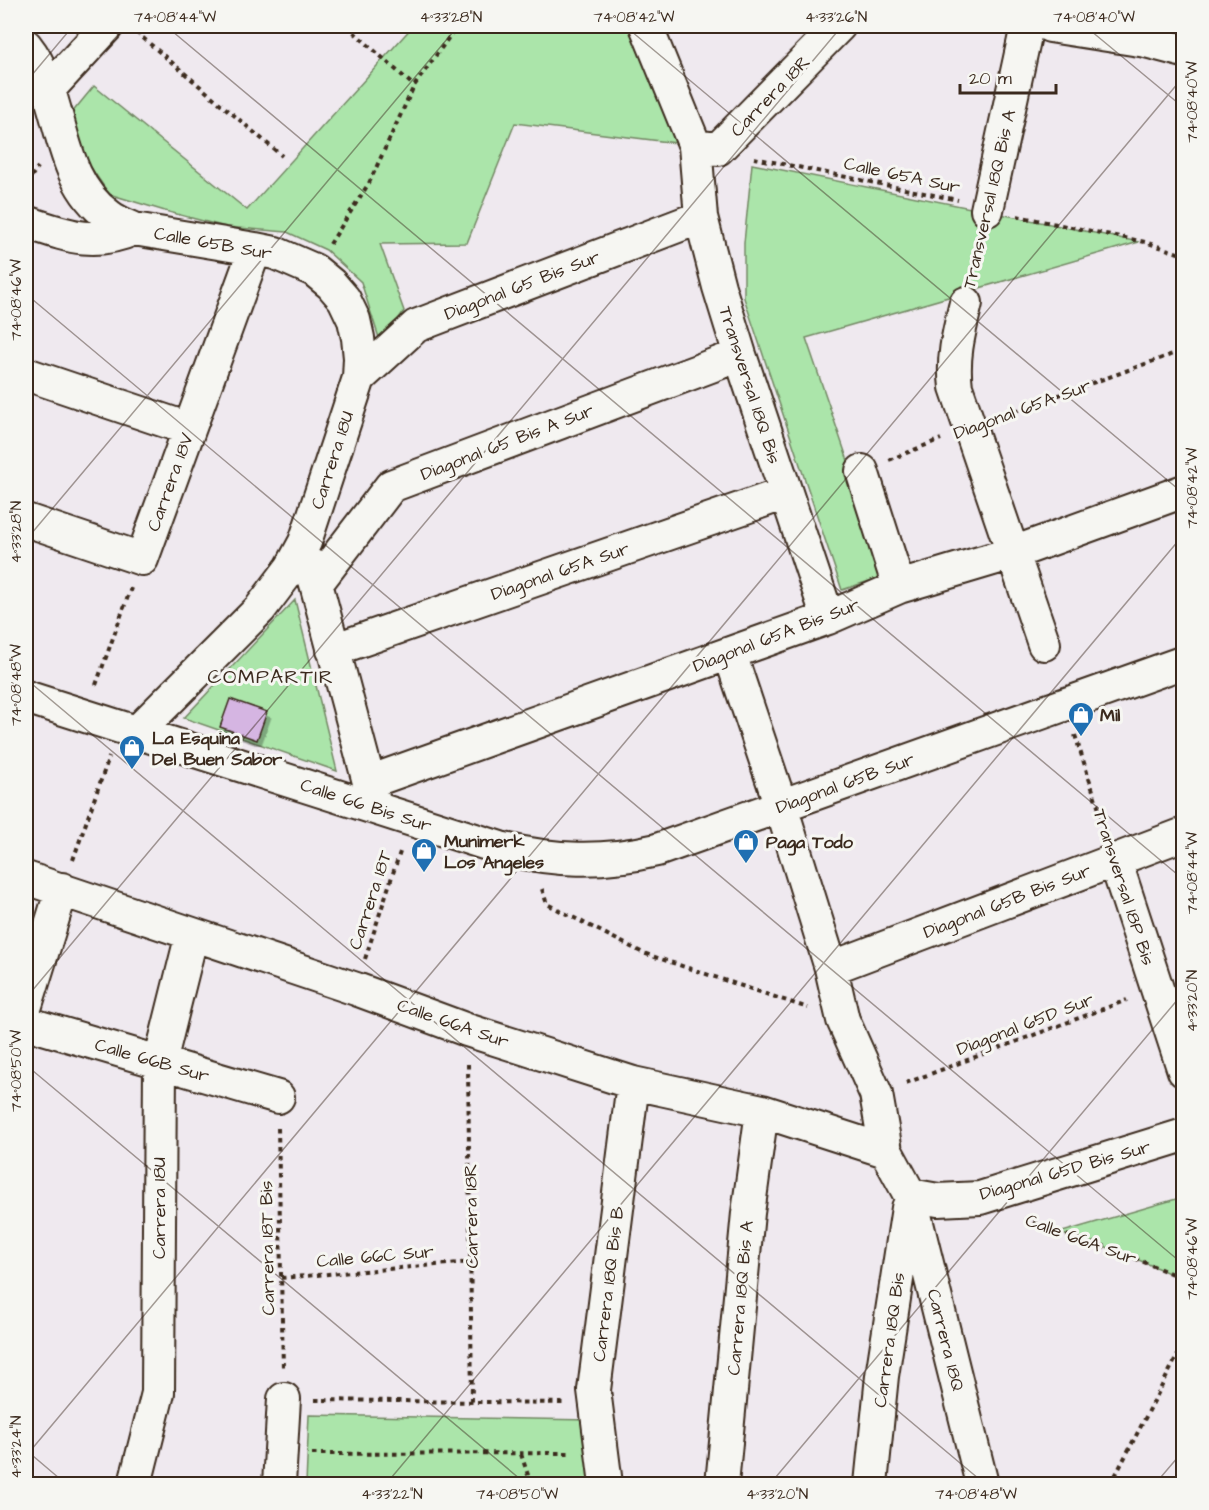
<svg xmlns="http://www.w3.org/2000/svg" width="1209" height="1510" font-family="'Architects Daughter',sans-serif">
<style>
.green{fill:#abe5aa;stroke:#738864;stroke-width:1.5}
.building{fill:#d5b5e2;stroke:#3b2a1e;stroke-width:1.5;filter:url(#shadow)}
.lines{fill:none;stroke-linecap:round;stroke-linejoin:round}
.minor-casing{stroke:#3b2a1e;stroke-width:36}
.path{stroke:#3b2a1e;stroke-width:4;stroke-dasharray:4.5 4.5;stroke-linecap:butt}
.minor{stroke:#f6f6f2;stroke-width:32}
.ticks{fill:none;stroke:#3b2a1e;stroke-width:1.5;stroke-opacity:0.45}
.labels{text-anchor:middle;stroke-width:6;stroke-linejoin:round;paint-order:stroke}
.street-label{font-size:18px;fill:#3b2a1e;stroke:#f6f6f2}
.poi-label{font-size:18px;font-weight:bold;fill:#3b2a1e;stroke:#f6f6f2;text-anchor:start}
.neighbourhood-label{font-size:20px;letter-spacing:1.5px;fill:#3b2a1e;stroke:#f6f6f2}
.neatline{fill:none;stroke:#3b2a1e;stroke-width:2}
.ticks-label{font-size:15px;text-anchor:middle;fill:#3b2a1e}
</style>
<defs>
<filter id="shadow"><feDropShadow dx="3.5" dy="6" stdDeviation="0" flood-color="#0004"/></filter>
</defs>
<rect width="100%" height="100%" fill="#efe9ef"/>
<filter id="ink" filterUnits="userSpaceOnUse"><feTurbulence type="fractalNoise" baseFrequency=".0167" numOctaves="2"/><feDisplacementMap in="SourceGraphic" scale="12" xChannelSelector="R" yChannelSelector="G"/><feConvolveMatrix kernelMatrix="1 2 1 2 8 2 1 2 1" color-interpolation-filters="sRGB"/></filter>
<g filter="url(#ink)">
<path class="green" d="M413 26H633L685 144 515 123 467 243 380 244 404 311 381 344 361 282 326 250 287 232 226 227 165 211 109 194 87 162 71 114 94 86 247 210Z
M752 164 1139 242 806 338 887 575 842 590 744 298V243Z
M295 600 337 771 184 718Z
M1183 1197V1279L1113 1249 1059 1233Z
M309 1415 591 1420 601 1484H306Z"/>
<path class="building" d="M230 699 267 712 257 740 220 727Z"/>
<g class="lines">
<defs>
<path id="minor" d="M646 26 695 146 701 217 719 287 740 355 828 618
M1050 26 1146 41 1184 51
M26 46C66 96 53 176 109 216 116 222 126 225 134 229
M48 90 107 26
M695 146 718 149 839 26
M987 210 1027 26
M26 222C66 235 92 247 134 229L255 249 275 253 314 270 331 284 344 299 354 320 358 338 360 358 359 378 305 542 291 568 260 609 137 732
M966 303C959 332 952 357 956 387L1044 644
M26 374 189 429
M359 378 416 326 701 217
M862 471 899 587
M26 520 142 559 255 249
M311 565 374 801
M316 584 391 486 740 355
M333 650 786 493
M730 654 781 806 831 968 843 1020 876 1094 886 1151 910 1195 982 1484
M26 697 500 848C555 861 601 863 657 850L1184 662
M369 782 828 618 899 587 1013 553 1184 491
M1115 860 1184 1071
M26 878 356 989 467 1030 633 1083 762 1111 886 1151
M831 968 1184 834
M26 1005 62 889
M26 1023 278 1097
M910 1195 938 1200 980 1198 1184 1135
M135 1484 158 1393 160 1062 192 934
M279 1484 284 1399
M606 1484 594 1390 633 1083
M722 1484 748 1213 762 1111
M871 1484 882 1376 908 1208"/>
</defs>
<use href="#minor" class="minor-casing"/>
<path class="path" d="M347 26 414 86
M136 32 282 156
M754 158 958 200
M26 184 38 167
M1017 216 1145 242 1184 255
M330 244 369 183 414 86 457 26
M973 273 980 239
M998 417 1184 350
M889 460 941 439
M96 685 131 588
M1075 735 1106 831
M73 860 109 757
M542 889 547 904 643 953 808 1008
M365 959 401 849
M468 1064 472 1402
M906 1083 1127 1000
M278 1128 283 1369
M1025 1218 1059 1233 1113 1249 1184 1279
M281 1278 472 1262
M315 1400 566 1403
M312 1454 571 1453
M521 1454 531 1484
M1111 1484 1184 1343"/>
<use href="#minor" class="minor"/>
</g>
</g>
<path class="ticks" d="M166 26 1184 880M625 26 1184 494M1085 26 1184 108M26 82 73 26M26 294 1184 1265M26 540 458 26M26 679 985 1484M26 998 842 26M26 1065 526 1484M26 1450 66 1484M26 1456 1184 76M386 1484 1184 534M770 1484 1184 992M1155 1484 1184 1450"/>
<defs>
<symbol id="shop-pin" viewBox="-11 -11 22 30"><path d="M0 17L-7.5 6A9.5 9.5 0 1 1 7.5 6Z" fill="#1f6fb2" stroke="#f6f6f2"/><path d="M-5-2.5h2.3a2.7 3.5 0 0 1 5.4 0H5L5.5 6h-11ZM-1.5-2.5h3a1.5 2.3 0 0 0-3 0Z" fill="#fff"/></symbol>
</defs>
<g fill-rule="evenodd">
<use href="#shop-pin" x="1066" y="700" width="30" height="40"/>
<use href="#shop-pin" x="117" y="733" width="30" height="40"/>
<use href="#shop-pin" x="731" y="827" width="30" height="40"/>
<use href="#shop-pin" x="409" y="836" width="30" height="40"/>
</g>
<g class="labels">
<g class="street-label">
<text transform="translate(770 96) rotate(-46)" y="6">Carrera 18R</text>
<text transform="translate(902 175) rotate(12)" y="6">Calle 65A Sur</text>
<text transform="translate(989 199) rotate(-77)" y="6">Transversal 18Q Bis A</text>
<text transform="translate(213 243) rotate(10)" y="6">Calle 65B Sur</text>
<text transform="translate(522 285) rotate(-21)" y="6">Diagonal 65 Bis Sur</text>
<text transform="translate(750 385) rotate(72)" y="6">Transversal 18Q Bis</text>
<text transform="translate(1022 409) rotate(-20)" y="6">Diagonal 65A Sur</text>
<text transform="translate(507 442) rotate(-21)" y="6">Diagonal 65 Bis A Sur</text>
<text transform="translate(332 460) rotate(-72)" y="6">Carrera 18U</text>
<text transform="translate(170 482) rotate(-70)" y="6">Carrera 18V</text>
<text transform="translate(560 571) rotate(-19)" y="6">Diagonal 65A Sur</text>
<text transform="translate(776 635) rotate(-21)" y="6">Diagonal 65A Bis Sur</text>
<text transform="translate(845 783) rotate(-20)" y="6">Diagonal 65B Sur</text>
<text transform="translate(366 805) rotate(18)" y="6">Calle 66 Bis Sur</text>
<text transform="translate(1124 887) rotate(72)" y="6">Transversal 18P Bis</text>
<text transform="translate(370 900) rotate(-72)" y="6">Carrera 18T</text>
<text transform="translate(1007 901) rotate(-21)" y="6">Diagonal 65B Bis Sur</text>
<text transform="translate(453 1023) rotate(19)" y="6">Calle 66A Sur</text>
<text transform="translate(1025 1024) rotate(-21)" y="6">Diagonal 65D Sur</text>
<text transform="translate(152 1060) rotate(16)" y="6">Calle 66B Sur</text>
<text transform="translate(1065 1170) rotate(-16)" y="6">Diagonal 65D Bis Sur</text>
<text transform="translate(159 1208) rotate(-90)" y="6">Carrera 18U</text>
<text transform="translate(471 1216) rotate(-91)" y="6">Carrera 18R</text>
<text transform="translate(1081 1239) rotate(20)" y="6">Calle 66A Sur</text>
<text transform="translate(267 1248) rotate(-91)" y="6">Carrera 18T Bis</text>
<text transform="translate(375 1256) rotate(-5)" y="6">Calle 66C Sur</text>
<text transform="translate(608 1284) rotate(-83)" y="6">Carrera 18Q Bis B</text>
<text transform="translate(740 1298) rotate(-85)" y="6">Carrera 18Q Bis A</text>
<text transform="translate(889 1340) rotate(-82)" y="6">Carrera 18Q Bis</text>
<text transform="translate(946 1340) rotate(76)" y="6">Carrera 18Q</text>
</g>
<g class="poi-label">
<text x="1100" y="721">Mil</text>
<text x="152" y="744">La Esquina<tspan x="152" dy="21">Del Buen Sabor</tspan></text>
<text x="444" y="847">Munimerk<tspan x="444" dy="21">Los Angeles</tspan></text>
<text x="766" y="848">Paga Todo</text>
</g>
<g class="neighbourhood-label">
<text x="271" y="683">COMPARTIR</text>
</g>
</g>
<rect width="1209" height="1510" fill="none" stroke="#f6f6f2" stroke-width="66"/>
<path d="M960 84v9h96v-9" fill="none" stroke="#3b2a1e" stroke-width="3"/>
<text x="969" y="84" font-size="18" fill="#3b2a1e" stroke="#f6f6f2" stroke-width="4.5" paint-order="stroke">20 m</text>
<rect x="33" y="33" width="1143" height="1444" class="neatline"/>
<g class="ticks-label">
<text x="175" y="22">74°08'44"W</text>
<text x="451" y="22">4°33'28"N</text>
<text x="634" y="22">74°08'42"W</text>
<text x="836" y="22">4°33'26"N</text>
<text x="1094" y="22">74°08'40"W</text>
<text transform="translate(1192 102) rotate(-90)" y="5">74°08'40"W</text>
<text transform="translate(16 300) rotate(-90)" y="5">74°08'46"W</text>
<text transform="translate(1192 488) rotate(-90)" y="5">74°08'42"W</text>
<text transform="translate(16 532) rotate(-90)" y="5">4°33'28"N</text>
<text transform="translate(16 685) rotate(-90)" y="5">74°08'48"W</text>
<text transform="translate(1192 873) rotate(-90)" y="5">74°08'44"W</text>
<text transform="translate(1192 1001) rotate(-90)" y="5">4°33'20"N</text>
<text transform="translate(16 1071) rotate(-90)" y="5">74°08'50"W</text>
<text transform="translate(1192 1259) rotate(-90)" y="5">74°08'46"W</text>
<text transform="translate(16 1447) rotate(-90)" y="5">4°33'24"N</text>
<text x="392" y="1499">4°33'22"N</text>
<text x="517" y="1499">74°08'50"W</text>
<text x="777" y="1499">4°33'20"N</text>
<text x="976" y="1499">74°08'48"W</text>
</g>
</svg>
